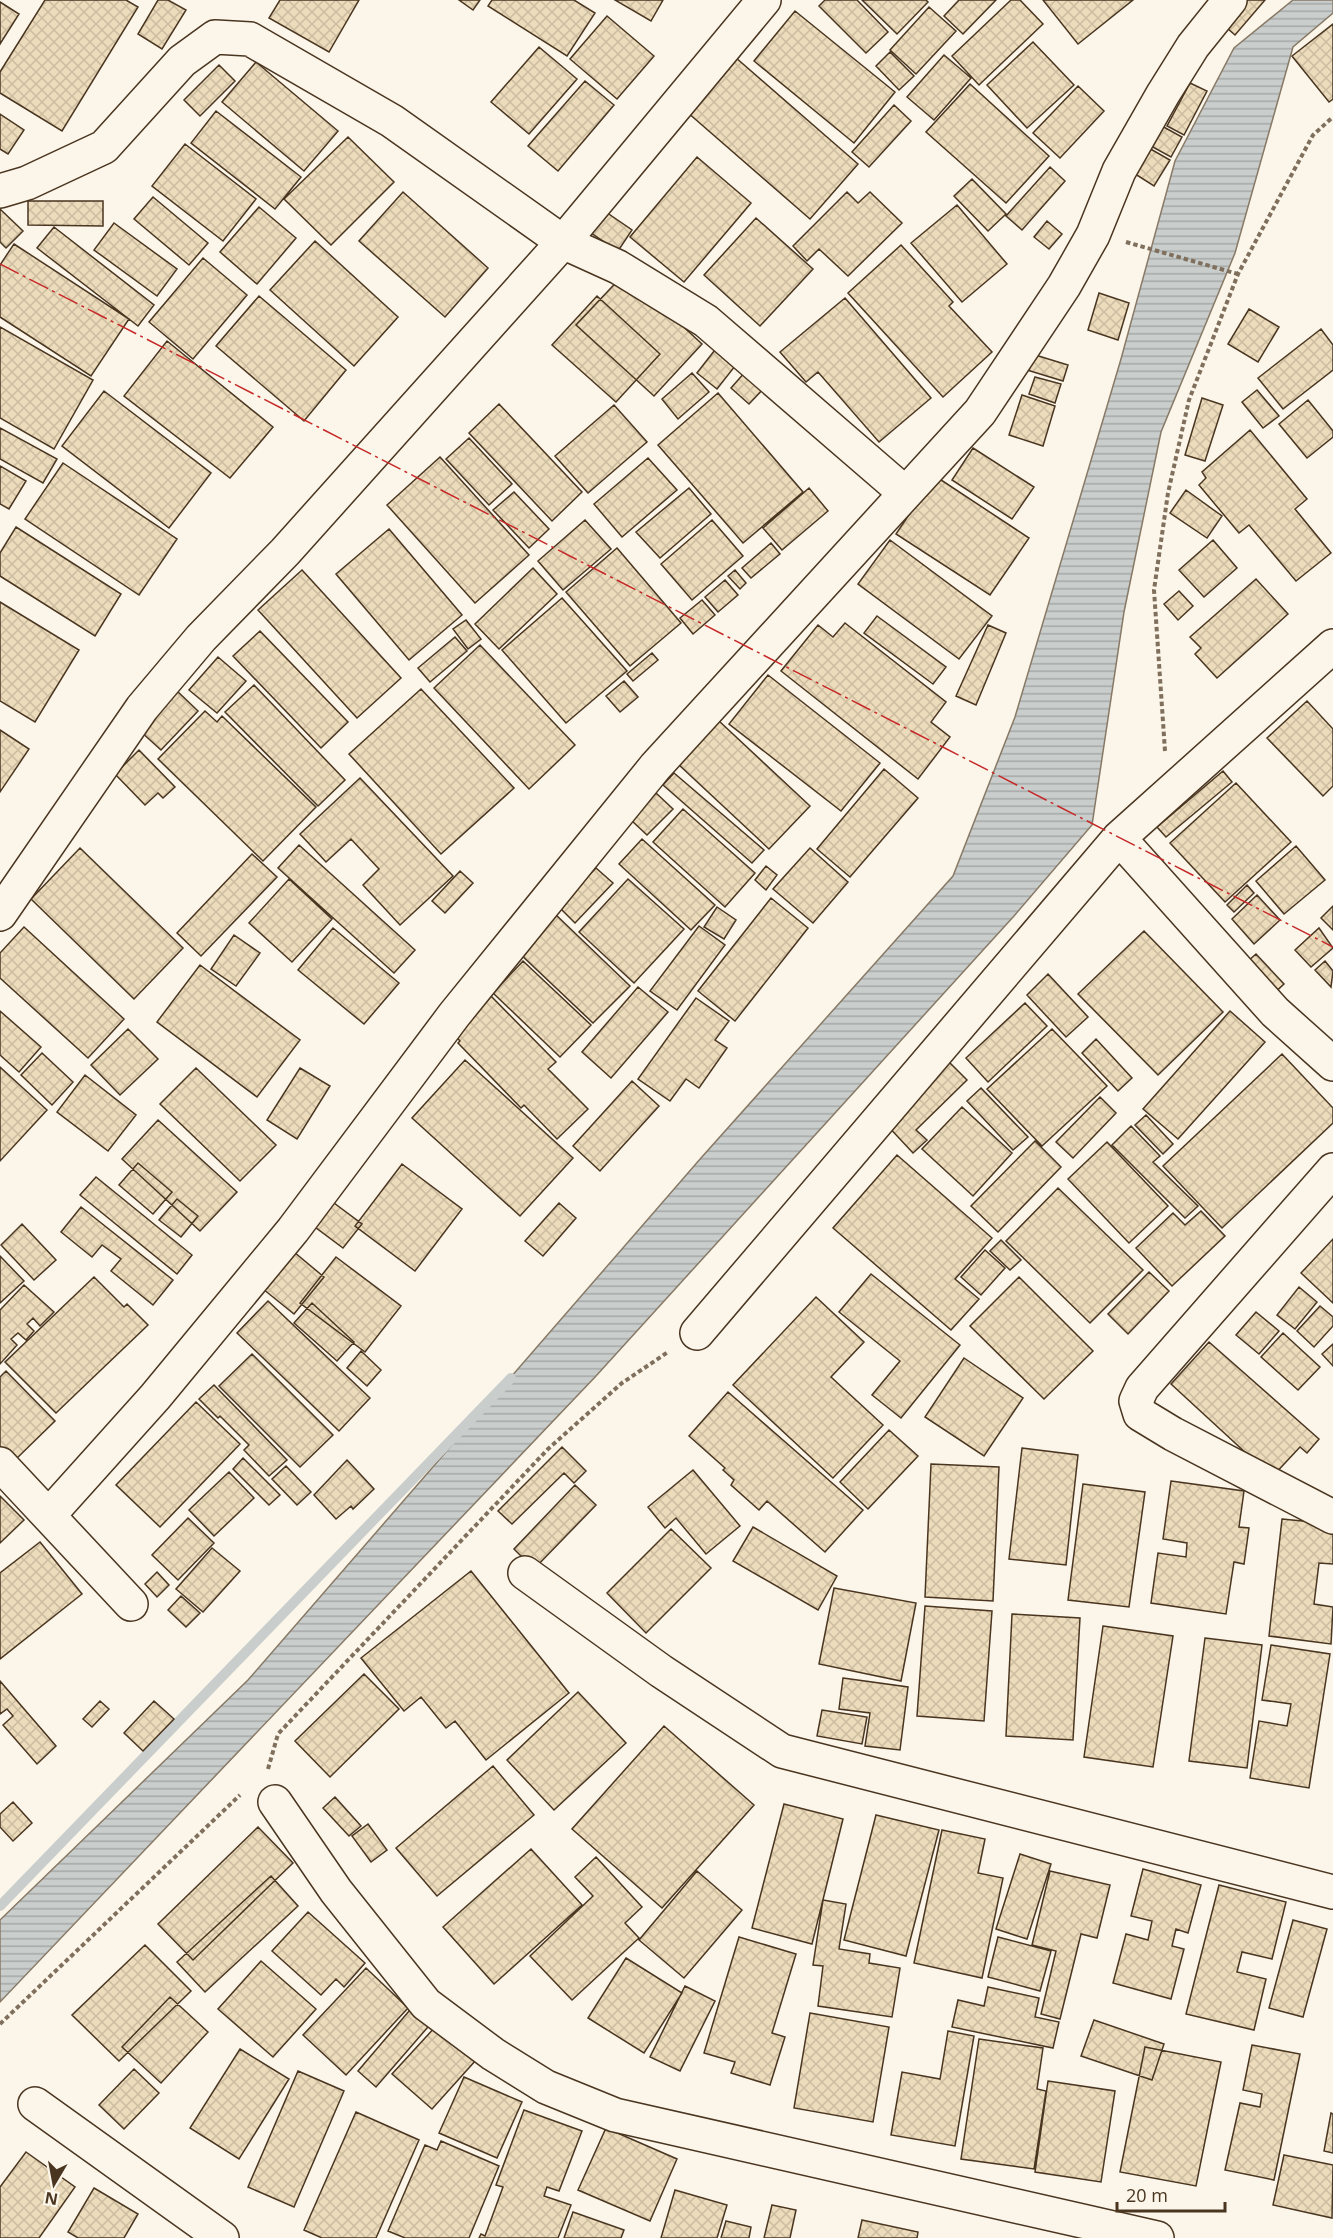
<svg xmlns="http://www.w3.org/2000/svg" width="1333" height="2238" font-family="'Open Sans',sans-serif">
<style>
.water{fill:url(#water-rules);stroke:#887966;stroke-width:1.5}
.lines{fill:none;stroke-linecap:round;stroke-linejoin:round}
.stream{stroke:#c9cecd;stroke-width:10}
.building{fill:url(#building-cross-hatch);stroke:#4a3520;stroke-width:1.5}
.minor-casing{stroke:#4a3520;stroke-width:36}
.path{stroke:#7f6f5c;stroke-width:4;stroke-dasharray:4.5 3;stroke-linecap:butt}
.minor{stroke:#fbf6e9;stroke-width:33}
.power{stroke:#c62828;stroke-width:1.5;stroke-dasharray:21 4.5 3 4.5;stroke-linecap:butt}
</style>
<defs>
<pattern id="water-rules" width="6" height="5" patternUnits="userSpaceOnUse" patternTransform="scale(1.5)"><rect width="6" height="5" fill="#c9cecd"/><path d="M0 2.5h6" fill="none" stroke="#a5a8a6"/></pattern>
<pattern id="building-cross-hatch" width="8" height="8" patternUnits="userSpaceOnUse" patternTransform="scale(1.5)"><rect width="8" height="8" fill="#ecdcbc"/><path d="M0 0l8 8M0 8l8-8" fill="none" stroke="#ccbda1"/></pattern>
</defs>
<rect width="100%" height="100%" fill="#fbf6e9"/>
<path class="water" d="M1293 0H1333V13L1293 47 1235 253 1161 432 1124 612 1092 825 1014 916 596 1376 0 2002V1920L248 1680 701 1158 953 876 1015 717 1121 359 1175 161 1234 48Z"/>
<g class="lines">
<path class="stream" d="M0 1906 511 1378"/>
</g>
<path class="building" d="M45 0H126L138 7 62 131 0 93V72Z
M158 0H168L186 10 162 49 138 34Z
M280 0H359L329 52 269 18Z
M459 0H480L473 10Z
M492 0H574L595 13 567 56 488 6Z
M615 0H663L651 21Z
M825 0H857L888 32 866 53 819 6Z
M862 0H926L928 2 897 34Z
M959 0H996L963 34 944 16Z
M1011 0H1020L1043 24 979 85 952 56Z
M1043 0H1133L1078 44Z
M1239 0H1265L1235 35 1220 22Z
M0 2 19 14 0 44Z
M929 7 956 31 916 74 890 50Z
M795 11 895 92 854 143 754 61Z
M607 16 654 56 617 99 570 59Z
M1333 24V99L1329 102 1292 56Z
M1033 42 1074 85 1027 128 987 85Z
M539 47 577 79 529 134 491 102Z
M890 52 914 76 899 90 876 66Z
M944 55 971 78 934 120 907 97Z
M735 57 858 164 810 219 687 112Z
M256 62 338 131 304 171 222 102Z
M219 65 235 81 200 116 184 100Z
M585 81 614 105 558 171 528 146Z
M1190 83 1207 91 1184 135 1167 126Z
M970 84 1049 156 1006 203 926 132Z
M1078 86 1104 111 1060 158 1033 133Z
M894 105 911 121 869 167 852 152Z
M216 111 301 177 275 209 191 143Z
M0 114 24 130 8 154 0 149Z
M1160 125 1182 137 1171 157 1149 145Z
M348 137 394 182 331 245 284 199Z
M185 144 256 199 223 241 152 186Z
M1147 147 1170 160 1154 186 1132 172Z
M697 157 751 203 684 282 630 237Z
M1050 167 1065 181 1022 230 1006 216Z
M972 179 1006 214 988 231 954 196Z
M403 192 488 268 445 317 359 241Z
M847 192 858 203 870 192 902 223 848 276 819 249 807 261 793 246Z
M153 197 208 243 189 265 134 219Z
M28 201H103V226L28 225Z
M957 205 1007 264 962 302 911 243Z
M259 207 296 238 257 284 220 252Z
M0 209 23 231 6 248 0 242Z
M603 210 632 230 618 251 588 231Z
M756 218 813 269 760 326 704 275Z
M1047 221 1062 234 1049 249 1034 237Z
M114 223 177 269 157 296 94 250Z
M54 227 154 305 138 326 37 248Z
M315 241 398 317 354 366 270 290Z
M14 244 129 319 91 376 0 317V265Z
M901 245 953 302 949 306 992 352 943 397 848 293Z
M203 258 247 295 193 359 149 322Z
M625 273 702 344 654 396 576 325Z
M1099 293 1129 303 1118 340 1088 330Z
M259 296 346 370 304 421 216 346Z
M597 296 660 354 616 402 552 345Z
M845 298 931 398 879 442 818 372 806 382 780 352Z
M1249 309 1279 327 1258 362 1228 344Z
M0 327 93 380 54 449 0 418Z
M1321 329 1333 345V370L1283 409 1258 378Z
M167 341 273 427 230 478 124 396Z
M718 346 739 361 717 389 697 373Z
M1032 354 1068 365 1063 381 1027 370Z
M746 371 765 387 749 404 731 388Z
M692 373 709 392 678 419 662 399Z
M1035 377 1061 384 1055 403 1029 394Z
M1257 390 1279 416 1263 428 1242 402Z
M104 391 211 473 169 528 62 446Z
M718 393 803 492 743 543 658 445Z
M1022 395 1055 406 1043 446 1009 435Z
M1202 398 1223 405 1205 461 1185 455Z
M1308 400 1333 431V437L1307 458 1279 424Z
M499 404 582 492 552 521 469 433Z
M614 405 647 442 588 493 555 456Z
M0 428 57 459 43 483 0 459Z
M1250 430 1307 499 1295 509 1331 553 1296 581 1249 525 1239 533 1199 485 1206 478 1202 472Z
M469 438 512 484 489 505 446 459Z
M973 448 1034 487 1012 519 952 480Z
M440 457 529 555 475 603 387 505Z
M648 458 677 490 622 537 594 504Z
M63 463 177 539 139 595 25 519Z
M0 466 26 481 9 509 0 504Z
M935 476 1029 538 990 595 896 534Z
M689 488 711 514 660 558 636 532Z
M809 488 828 511 782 550 763 528Z
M1186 490 1222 516 1207 538 1170 513Z
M514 492 549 529 529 548 493 510Z
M585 520 611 549 563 590 538 561Z
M712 520 743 556 692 600 661 564Z
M16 527 121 594 95 636 0 576V553Z
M389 529 462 615 409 660 336 574Z
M890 540 992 616 959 659 858 584Z
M1213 540 1237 568 1204 597 1179 570Z
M771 543 780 554 751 578 742 568Z
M617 548 681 623 630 666 566 592Z
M533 568 557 594 499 649 475 624Z
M302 570 401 678 357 718 258 610Z
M735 570 746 583 740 589 728 576Z
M1256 579 1288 614 1217 678 1195 654 1201 648 1190 637Z
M725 580 738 595 718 612 705 597Z
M1179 591 1193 606 1178 620 1164 604Z
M562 598 627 671 566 723 502 650Z
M702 600 715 615 693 634 680 618Z
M0 602 79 650 35 722 0 701Z
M877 616 946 667 933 684 864 633Z
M466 620 481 639 468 649 453 629Z
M845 623 946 702 931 722 950 737 918 779 781 671 818 625 833 637Z
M988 625 1006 633 976 705 956 696Z
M260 631 348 722 321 748 233 656Z
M455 637 467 651 430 682 418 668Z
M480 645 575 745 529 789 434 688Z
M652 653 658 660 633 681 627 674Z
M218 657 246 681 217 713 189 690Z
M768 675 880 763 841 811 729 724Z
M624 681 638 697 620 712 606 696Z
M254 685 345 780 318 806 225 712Z
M421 689 514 788 441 854 349 754Z
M176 690 198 711 161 750 139 730Z
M1307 701 1333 729V786L1323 796 1267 738Z
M205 711 217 722 222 716 316 807 263 861 158 759Z
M719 721 810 806 769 849 678 764Z
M0 730 29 749 0 792Z
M139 750 175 787 163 798 158 793 145 805 115 774Z
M884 769 918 798 850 877 817 849Z
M1223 771 1232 782 1166 837 1157 827Z
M674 773 764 850 752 863 663 785Z
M360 778 453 876 400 925 363 885 379 869 351 839 326 862 300 834Z
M1236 783 1291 842 1225 902 1170 843Z
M656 793 673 809 647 835 631 820Z
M683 809 755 873 725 907 653 842Z
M642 839 715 905 691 930 619 864Z
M299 845 415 950 394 973 278 868Z
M1296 846 1325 880 1284 914 1256 881Z
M80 848 183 948 134 999 31 899Z
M810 848 848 882 813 923 773 889Z
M252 854 277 877 201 956 177 933Z
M766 866 777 875 766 890 755 880Z
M596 868 613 883 575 923 558 906Z
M460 871 473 883 445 913 432 901Z
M289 879 332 919 292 962 249 923Z
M628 879 684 929 634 983 579 932Z
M1247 885 1254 893 1234 912 1227 905Z
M1257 895 1280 920 1254 944 1232 919Z
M771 898 808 928 735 1021 698 991Z
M1333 906V930L1321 918Z
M717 907 736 920 724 939 704 927Z
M554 913 630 986 593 1023 517 951Z
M699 926 725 945 677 1010 650 991Z
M24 927 124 1019 88 1058 0 978V953Z
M333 928 399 983 364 1024 298 970Z
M1319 928 1333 948 1311 967 1295 950Z
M1144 931 1223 1012 1158 1075 1078 994Z
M234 935 260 953 236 986 211 969Z
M1256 954 1284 984 1268 999 1239 969Z
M523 961 591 1025 560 1057 493 993Z
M1325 961 1333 971 1331 987 1315 970Z
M200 965 300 1040 257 1097 157 1022Z
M1048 974 1088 1017 1066 1037 1027 995Z
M638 987 668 1012 611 1078 582 1052Z
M489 994 556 1062 548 1069 588 1109 557 1139 524 1105 521 1108 458 1043 460 1041 451 1031Z
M696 998 729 1021 715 1040 727 1048 699 1088 686 1079 670 1101 638 1079Z
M1025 1003 1047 1026 988 1082 966 1058Z
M0 1011 41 1047 19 1072 0 1055Z
M1230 1011 1265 1042 1178 1139 1143 1109Z
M128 1029 158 1059 120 1095 91 1065Z
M1052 1029 1107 1086 1042 1146 987 1089Z
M1096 1039 1132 1078 1118 1091 1082 1053Z
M42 1053 73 1082 52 1105 21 1075Z
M1282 1054 1333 1108V1123L1222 1228 1163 1166Z
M946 1059 967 1080 916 1130 927 1140 913 1153 885 1123Z
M465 1060 573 1158 520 1216 412 1118Z
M0 1067 47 1110 0 1161Z
M196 1068 276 1145 240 1181 160 1104Z
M300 1068 330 1086 297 1139 267 1120Z
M85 1075 136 1115 108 1151 57 1112Z
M632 1081 659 1106 600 1171 573 1146Z
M981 1088 1028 1137 1013 1150 967 1101Z
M1100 1097 1116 1113 1073 1158 1056 1142Z
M962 1107 1012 1153 973 1196 922 1149Z
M1146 1115 1173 1144 1163 1154 1135 1125Z
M158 1120 237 1192 200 1231 122 1159Z
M1131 1126 1160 1156 1153 1162 1198 1206 1185 1218 1112 1145Z
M1035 1141 1061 1167 998 1232 971 1206Z
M1107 1142 1168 1206 1129 1243 1068 1179Z
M897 1155 992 1238 955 1279 979 1299 951 1330 833 1228Z
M138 1163 172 1192 153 1214 119 1185Z
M402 1164 462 1209 415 1271 355 1226Z
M96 1177 192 1255 177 1274 80 1195Z
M1058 1188 1143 1270 1090 1323 1006 1241Z
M177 1199 198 1216 181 1237 159 1220Z
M330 1200 362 1224 343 1248 311 1224Z
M559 1203 576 1218 543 1256 525 1241Z
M81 1207 173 1280 153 1305 111 1271 121 1259 102 1245 92 1257 61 1232Z
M1201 1211 1225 1236 1172 1286 1136 1248 1173 1213 1185 1225Z
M22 1224 56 1260 34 1280 1 1245Z
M1333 1239V1303L1301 1273Z
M1001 1240 1021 1260 1010 1270 990 1251Z
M985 1250 1005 1268 981 1295 961 1277Z
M294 1252 324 1277 294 1314 263 1289Z
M0 1256 24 1281 0 1303Z
M336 1257 401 1306 365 1352 300 1303Z
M1149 1272 1169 1291 1128 1334 1108 1314Z
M871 1274 960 1345 901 1418 872 1395 900 1361 839 1312Z
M94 1277 124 1307 127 1304 148 1325 56 1413 5 1362Z
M1019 1277 1093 1351 1044 1399 970 1326Z
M24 1285 54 1312 40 1326 33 1318 27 1324 34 1331 26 1340 18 1333 11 1339 17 1345 0 1364V1310Z
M1299 1287 1317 1302 1295 1329 1277 1315Z
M816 1297 864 1342 831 1377 883 1425 833 1478 733 1385Z
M268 1301 370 1398 339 1431 237 1333Z
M312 1303 354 1342 337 1361 294 1323Z
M1320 1306 1333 1317V1326L1314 1347 1297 1331Z
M1256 1312 1279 1331 1259 1354 1236 1335Z
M1283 1333 1320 1367 1298 1390 1261 1357Z
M1209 1342 1319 1439 1307 1453 1300 1447 1272 1477 1171 1384Z
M1333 1344V1366L1322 1354Z
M361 1351 381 1370 367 1386 347 1368Z
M252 1354 333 1435 300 1467 219 1386Z
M964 1358 1023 1398 984 1456 925 1417Z
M6 1371 55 1421 14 1461 0 1446V1377Z
M214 1385 287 1460 269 1476 244 1450 249 1445 220 1416 218 1418 199 1399Z
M728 1392 863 1510 825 1552 767 1501 759 1510 731 1485 734 1480 723 1470 725 1468 689 1436Z
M196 1402 240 1444 160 1527 116 1485Z
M889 1430 918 1456 868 1509 840 1482Z
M562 1447 586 1471 574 1483 564 1473 512 1524 498 1511Z
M1022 1448 1078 1455 1066 1565 1009 1559Z
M243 1458 280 1495 269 1505 233 1469Z
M347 1460 374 1489 353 1509 351 1506 336 1519 314 1495Z
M931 1464 999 1467 993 1601 925 1597Z
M286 1466 311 1492 297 1505 272 1479Z
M693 1470 740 1526 706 1554 676 1518 665 1528 648 1507Z
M229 1472 254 1498 214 1536 189 1510Z
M1171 1481 1244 1491 1239 1527 1249 1528 1244 1564 1234 1562 1226 1614 1151 1603 1158 1553 1186 1557 1187 1543 1163 1539Z
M1083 1484 1145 1492 1129 1607 1068 1600Z
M575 1485 596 1505 534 1569 514 1549Z
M0 1496 24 1520 0 1543Z
M188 1518 214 1543 178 1580 152 1555Z
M1282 1519 1333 1524V1564L1319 1563 1314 1604 1333 1607 1331 1644 1269 1636Z
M753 1527 837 1576 818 1610 733 1561Z
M671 1529 711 1568 646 1633 607 1593Z
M40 1542 82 1594 0 1659V1573Z
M212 1548 240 1571 203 1612 176 1589Z
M471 1571 569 1693 486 1760 455 1721 446 1728 421 1697 404 1711 361 1658Z
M157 1572 169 1585 157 1597 145 1584Z
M834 1588 916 1603 901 1681 819 1664Z
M181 1596 200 1613 186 1627 168 1610Z
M925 1606 992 1611 984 1721 917 1716Z
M1012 1614 1080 1618 1073 1740 1006 1736Z
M1103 1626 1173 1636 1153 1767 1084 1757Z
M1205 1638 1262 1645 1247 1768 1189 1761Z
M1271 1645 1330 1654 1309 1788 1250 1778 1259 1721 1287 1726 1291 1704 1262 1700Z
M364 1674 399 1709 330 1777 295 1741Z
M843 1678 908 1687 900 1750 865 1746 870 1713 839 1709Z
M0 1681 56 1746 37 1764 3 1725 13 1716 7 1709 0 1714Z
M578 1692 626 1743 554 1810 507 1760Z
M100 1701 109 1709 92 1727 83 1719Z
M154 1701 174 1719 143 1751 124 1733Z
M822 1710 867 1717 862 1744 817 1736Z
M664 1726 754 1805 662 1908 572 1829Z
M493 1766 534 1815 437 1896 396 1848Z
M335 1797 361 1826 349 1836 323 1808Z
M13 1802 32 1823 13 1841 0 1827V1814Z
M784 1804 843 1819 812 1944 752 1928Z
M876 1815 939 1830 906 1956 844 1940Z
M368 1824 387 1850 371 1862 352 1836Z
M258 1827 293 1863 193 1960 158 1924Z
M942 1830 985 1839 978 1873 1003 1878 982 1978 914 1963Z
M531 1849 582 1905 494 1984 443 1927Z
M1020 1854 1051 1864 1027 1939 996 1929Z
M596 1857 642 1907 625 1923 639 1938 572 2000 530 1956 593 1896 575 1877Z
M1143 1869 1201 1885 1188 1933 1176 1929 1172 1946 1184 1949 1171 1999 1113 1983 1126 1934 1148 1940 1152 1921 1131 1916Z
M697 1871 742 1910 684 1978 639 1940Z
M1050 1871 1110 1885 1097 1938 1081 1934 1060 2019 1041 2014 1056 1951 1032 1945Z
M271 1876 298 1906 205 1992 177 1962Z
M1219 1885 1286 1902 1272 1959 1242 1952 1237 1972 1266 1979 1254 2030 1186 2014Z
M823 1900 846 1904 839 1949 870 1954 869 1963 900 1968 892 2017 818 2006 823 1966 813 1965Z
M308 1912 365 1963 344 1987 336 1979 321 1995 272 1951Z
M1293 1920 1327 1929 1303 2017 1269 2008Z
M739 1937 796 1954 772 2033 785 2037 770 2085 731 2073 735 2062 704 2053Z
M998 1937 1051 1951 1040 1991 988 1977Z
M145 1945 191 1991 119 2061 72 2015Z
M626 1958 682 1993 644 2053 588 2018Z
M261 1961 316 2009 273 2057 218 2009Z
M366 1968 408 2008 346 2075 303 2035Z
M685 1986 715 2001 680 2071 650 2057Z
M988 1987 1039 1998 1035 2017 1059 2022 1053 2048 952 2027 958 2000 984 2006Z
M170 1997 208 2032 161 2083 122 2047Z
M415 2004 434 2020 376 2087 358 2071Z
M810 2013 889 2027 873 2122 794 2108Z
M1094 2020 1164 2044 1152 2080 1081 2056Z
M437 2025 476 2060 432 2109 392 2074Z
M948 2031 974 2036 955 2146 891 2135 902 2072 940 2079Z
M979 2039 1043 2048 1037 2089 1046 2091 1034 2169 961 2159Z
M1252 2045 1300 2054 1274 2180 1225 2170 1240 2103 1260 2107 1262 2094 1243 2090Z
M1145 2047 1221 2062 1196 2186 1120 2172Z
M240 2049 289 2079 239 2159 190 2128Z
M134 2069 159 2093 124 2129 99 2105Z
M298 2071 344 2091 294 2207 248 2187Z
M464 2077 522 2102 497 2158 439 2133Z
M1048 2081 1115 2091 1101 2182 1035 2172Z
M524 2110 582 2131 559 2191 547 2187 544 2196 571 2205 558 2238H479L481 2234 485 2236 503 2187 496 2185Z
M356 2112 419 2140 376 2238H322L304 2230Z
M1331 2113 1333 2114V2153L1324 2151Z
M606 2128 677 2159 650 2221 578 2190Z
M441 2141 499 2166 469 2238H405L388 2231 425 2145 437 2150Z
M26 2152 75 2187 39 2238H0V2187Z
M1284 2155 1333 2165 1332 2218 1273 2205Z
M94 2188 138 2214 124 2238H78L68 2232Z
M675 2190 727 2205 717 2238H661Z
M772 2205 796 2210 790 2238H764Z
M573 2212 624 2230 621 2238H564Z
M862 2220 918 2232 917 2238H858Z
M726 2221 751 2227 749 2238H721Z"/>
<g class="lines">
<defs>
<path id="minor" d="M0 191 27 183 104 147 182 61 215 37 250 39 392 121 563 242 618 267 706 321 904 492
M1119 838 1275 1012 1333 1064
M0 914 142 708 201 638 285 552 563 242 764 0
M1333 1170 1142 1388 1136 1401 1140 1414 1173 1434 1333 1517
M697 1333 1119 838 1333 646
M0 1464 131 1604
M49 1515 155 1397 293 1230 454 1015 655 767 980 412 1064 286 1093 235 1119 171 1163 94 1193 46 1230 0
M525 1573 661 1671 782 1751 1333 1892
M275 1802 336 1891 426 2004 493 2054 546 2087 615 2115 1157 2238
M35 2104 222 2238"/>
</defs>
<use href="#minor" class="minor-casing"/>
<path class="path" d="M1126 242 1238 274
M1165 751 1154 590 1168 493 1189 400 1238 274 1313 135 1333 117
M268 1769 278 1734 548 1449 622 1383 668 1352
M0 2024 240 1795"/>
<use href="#minor" class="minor"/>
<path class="power" d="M0 264 1333 947"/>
</g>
<g transform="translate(54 2184) rotate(190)" stroke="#fbf6e9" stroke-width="4.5" paint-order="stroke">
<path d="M0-4.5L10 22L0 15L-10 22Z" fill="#4a3520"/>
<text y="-9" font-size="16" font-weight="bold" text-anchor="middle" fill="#4a3520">N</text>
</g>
<path d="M1117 2202v9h108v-9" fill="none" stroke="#4a3520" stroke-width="3"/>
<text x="1126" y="2202" font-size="18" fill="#4a3520" stroke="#fbf6e9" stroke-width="4.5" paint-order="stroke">20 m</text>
</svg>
